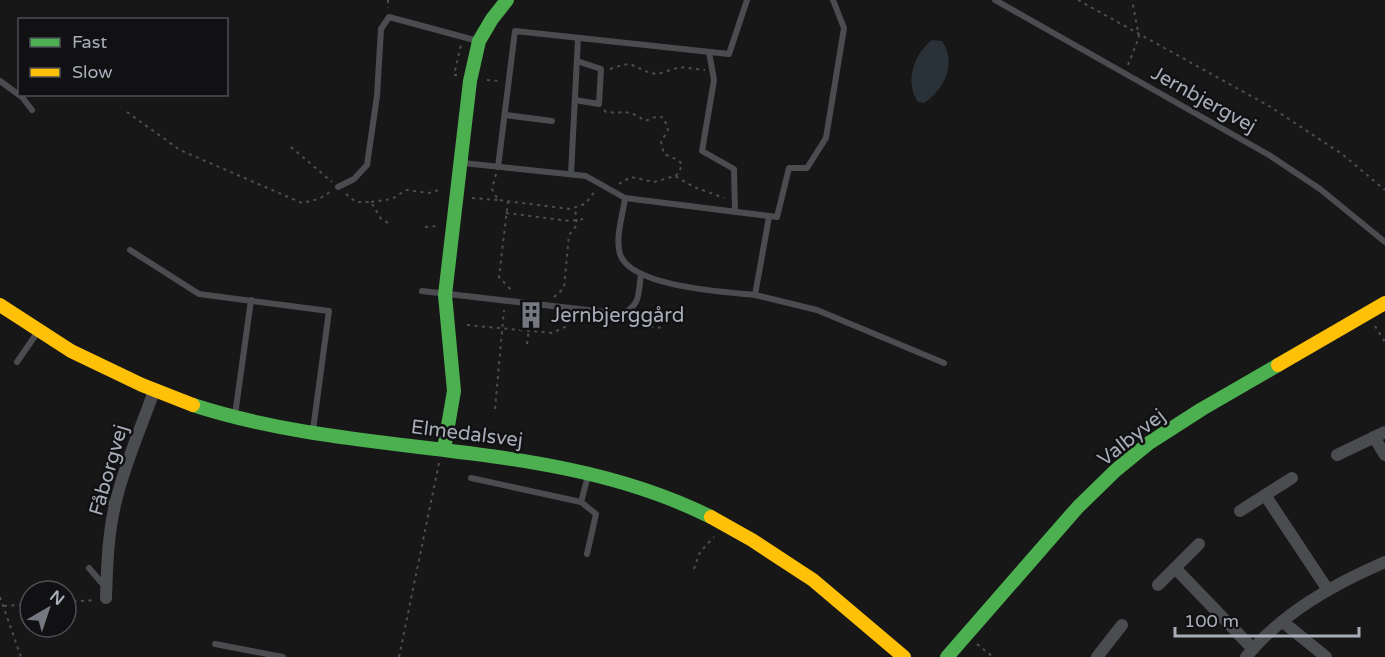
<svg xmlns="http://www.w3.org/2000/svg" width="1385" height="657" viewBox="0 0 1385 657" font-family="'Varela Round',sans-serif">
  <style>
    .water { fill: #2a3239 }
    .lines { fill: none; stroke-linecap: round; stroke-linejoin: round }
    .path { stroke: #4d4e52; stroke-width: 2; stroke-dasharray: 3 4.5; stroke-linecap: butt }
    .lane { stroke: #4b4c50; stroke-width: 6 }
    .street { stroke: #4b4c50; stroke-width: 12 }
    .fast { stroke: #4caf50; stroke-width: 14 }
    .slow { stroke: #ffc107; stroke-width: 14 }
    .labels { text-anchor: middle; stroke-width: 5; stroke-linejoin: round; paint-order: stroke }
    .street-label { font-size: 20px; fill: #a8adb8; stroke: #111113 }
    .poi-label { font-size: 20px; fill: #a8adb8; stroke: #111113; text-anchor: start }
  </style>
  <rect width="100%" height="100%" fill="#171717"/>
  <path class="water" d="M932,40L942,41C957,63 945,89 924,103L918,102C904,82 914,54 932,40Z"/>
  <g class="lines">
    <g class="path">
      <polyline points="388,0 388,8"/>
      <polyline points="1078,0 1269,106 1342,154 1385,190"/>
      <polyline points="1128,65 1139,37 1132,0"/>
      <polyline points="610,69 622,65 630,64 650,73 658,74 680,67 705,70"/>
      <polyline points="457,75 454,75 461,45"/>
      <polyline points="487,80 499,81"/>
      <path d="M604,110L606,112C625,114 627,108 645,121L658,116L664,118L668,130L661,142L664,154L678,160L682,164L679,173L675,176"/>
      <polyline points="127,112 180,150 302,203 319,199 330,192"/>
      <polyline points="291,147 332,182"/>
      <polyline points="496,174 492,189 498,200 570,209 585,204 595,191"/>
      <polyline points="619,184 631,177 654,182 675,176 694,187 724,198"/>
      <polyline points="346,194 356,202 371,202 381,219 390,224"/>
      <polyline points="472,198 498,200"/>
      <polyline points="508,201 499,277 513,292"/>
      <polyline points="371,202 392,199 406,190 429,193 442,189"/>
      <polyline points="506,213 570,221 583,219"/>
      <polyline points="425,227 437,226"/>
      <polyline points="554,297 564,288 569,235 577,225 575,208"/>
      <polyline points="635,317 636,325 663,328"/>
      <polyline points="467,325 552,333 567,326 571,318"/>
      <polyline points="1375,326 1385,342"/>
      <polyline points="527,344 529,328"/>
      <polyline points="495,409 504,310"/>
      <polyline points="694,569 700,552 714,537"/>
      <polyline points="0,597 21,657"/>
      <polyline points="66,602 94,600"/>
      <polyline points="4,606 30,604"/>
      <polyline points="977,644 993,657"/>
      <polyline points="399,657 439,463"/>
    </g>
    <g class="lane">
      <polyline points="995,0 1269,155 1320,189 1385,242"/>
      <polyline points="709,52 714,80 702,151 734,169 735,212"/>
      <polyline points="0,81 22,97 32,110"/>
      <polyline points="575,100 599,104 601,69 577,61"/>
      <polyline points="505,115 552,121"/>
      <polyline points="463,163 586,176 625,198 777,217 789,168 807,168 826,138 844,28 833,0"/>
      <polyline points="498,167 515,31 729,54 747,0"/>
      <polyline points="571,174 578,38"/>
      <polyline points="338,187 354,179 367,165 377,96 381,29 389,17 478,41"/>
      <path d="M625,198C623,215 615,237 620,254C630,287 726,292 755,295L769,217"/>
      <polyline points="130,250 199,294 329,311 313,430"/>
      <path d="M422,291L622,314C641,305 638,294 641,274"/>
      <polyline points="755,295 817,310 944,363"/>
      <polyline points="17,362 37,333"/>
      <polyline points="235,415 251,300"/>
      <polyline points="471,478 581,502 588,476"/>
      <polyline points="97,500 115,503"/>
      <polyline points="581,502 596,514 587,554"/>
      <polyline points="89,568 106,588"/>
      <polyline points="215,644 283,657"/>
    </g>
    <g class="street">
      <polyline points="1374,437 1385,455"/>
      <polyline points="1337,455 1385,432"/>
      <polyline points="1265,495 1328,590"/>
      <polyline points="1240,511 1292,478"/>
      <polyline points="1175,568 1253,649"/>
      <polyline points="1158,585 1199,544"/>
      <path d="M106,598C107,566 108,532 116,501C125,463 141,428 154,391"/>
      <polyline points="1283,622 1326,657"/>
      <polyline points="1097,657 1122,625"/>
      <path d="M1246,657C1282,613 1334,584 1385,562"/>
    </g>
    <g class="fast">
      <path d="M193,405C362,460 549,436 711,517"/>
      <polyline points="444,449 454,391 445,295 470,81 479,41 492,19 507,0"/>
      <polyline points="947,657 1078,507 1116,470 1149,443 1202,409 1278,365"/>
    </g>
    <g class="slow">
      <polyline points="0,305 71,351 142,385 193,405"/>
      <polyline points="1278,365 1385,303"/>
      <polyline points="711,517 752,540 813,580 904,657"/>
    </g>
  </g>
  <defs>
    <symbol id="building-bare" viewBox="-9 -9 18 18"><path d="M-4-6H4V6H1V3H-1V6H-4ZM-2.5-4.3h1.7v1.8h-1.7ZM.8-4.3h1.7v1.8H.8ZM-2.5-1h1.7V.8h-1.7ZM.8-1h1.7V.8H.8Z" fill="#757880" stroke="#111113" stroke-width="2.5" paint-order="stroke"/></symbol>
  </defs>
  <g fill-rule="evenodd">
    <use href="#building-bare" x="512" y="296" width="38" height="38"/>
  </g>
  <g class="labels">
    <g class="street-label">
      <text transform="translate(1204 99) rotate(29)" y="7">Jernbjergvej</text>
      <text transform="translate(467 433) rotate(7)" y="7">Elmedalsvej</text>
      <text transform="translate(1131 437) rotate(-38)" y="7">Valbyvej</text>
      <text transform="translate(108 470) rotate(-74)" y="7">Fåborgvej</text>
    </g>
    <g class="poi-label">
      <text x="551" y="322">Jernbjerggård</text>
    </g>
  </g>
  <rect x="18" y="18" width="210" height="78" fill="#111113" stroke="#4d4f55" stroke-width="1.5"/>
  <rect x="30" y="38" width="30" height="9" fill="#4caf50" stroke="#4d4f55" stroke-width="1.5"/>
  <text x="72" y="48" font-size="18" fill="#a8adb8">Fast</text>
  <rect x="30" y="68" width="30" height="9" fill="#ffc107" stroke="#4d4f55" stroke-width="1.5"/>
  <text x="72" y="78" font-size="18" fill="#a8adb8">Slow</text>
  <g transform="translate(48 609) rotate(39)"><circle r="28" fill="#111113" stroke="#4d4f55" stroke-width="1.5"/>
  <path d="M0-4.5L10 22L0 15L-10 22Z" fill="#757880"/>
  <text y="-9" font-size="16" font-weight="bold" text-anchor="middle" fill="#a8adb8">N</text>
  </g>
  <path d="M1175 627v9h184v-9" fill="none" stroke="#a8adb8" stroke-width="3"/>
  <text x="1184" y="627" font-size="18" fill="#a8adb8" stroke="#111113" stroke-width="4.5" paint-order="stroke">100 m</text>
</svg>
